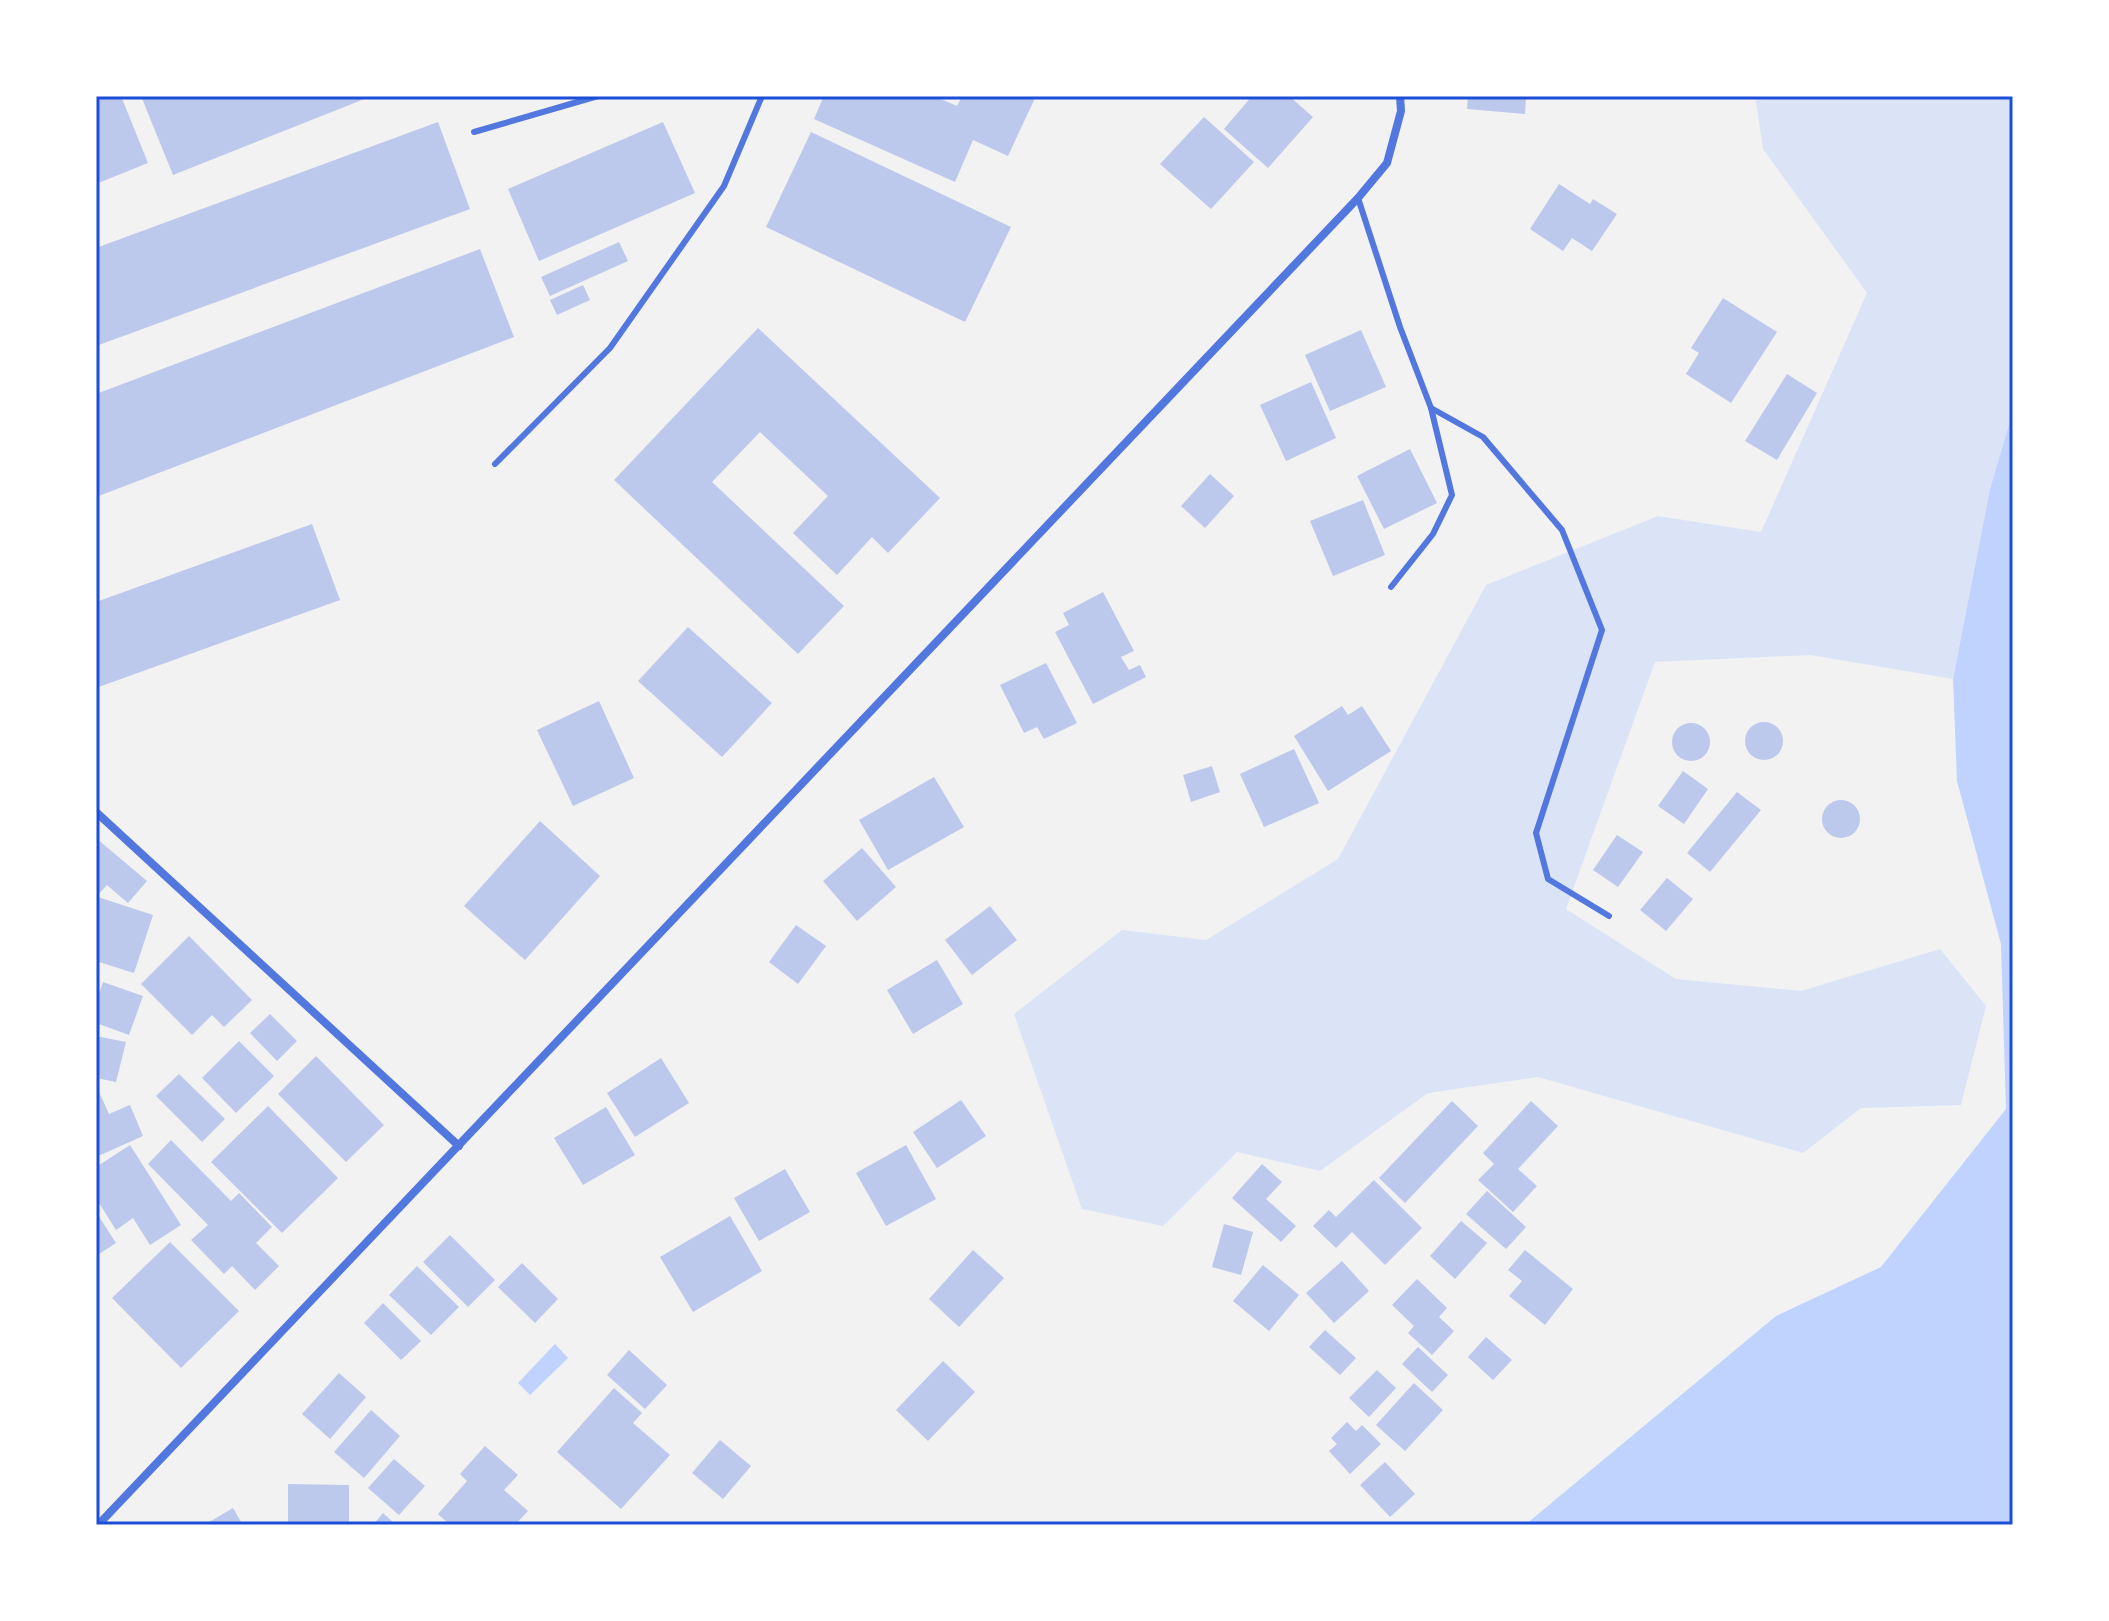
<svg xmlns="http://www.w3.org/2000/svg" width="2109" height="1621" viewBox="0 0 2109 1621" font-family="Signika,sans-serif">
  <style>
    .green { fill: #dbe4f7 }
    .water { fill: #bfd3fe }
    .building { fill: #bdc9ec }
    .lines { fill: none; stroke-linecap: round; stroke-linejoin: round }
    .service { stroke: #5277de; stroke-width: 6 }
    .minor { stroke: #5277de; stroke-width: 8 }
    .neatline { fill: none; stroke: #1d4ed8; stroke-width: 3 }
  </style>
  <rect width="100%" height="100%" fill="#f2f2f2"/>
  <polygon class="green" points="1755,96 2013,96 2013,411 1990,489 1953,679 1810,655 1655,662 1566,909 1676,979 1801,991 1940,949 1986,1006 1961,1105 1861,1108 1803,1153 1538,1077 1428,1093 1320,1171 1237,1152 1163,1226 1082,1209 1014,1014 1122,930 1206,940 1338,859 1486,585 1658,516 1761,532 1867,293 1763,149"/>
  <g class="water">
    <polygon points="2013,411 2013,1525 1525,1525 1776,1316 1881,1267 2006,1109 2001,944 1957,781 1953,679 1990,489"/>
    <polygon points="555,1344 568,1358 530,1395 518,1383"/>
  </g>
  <g class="building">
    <polygon points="96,96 121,96 148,163 96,184"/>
    <polygon points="141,96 372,96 173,175"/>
    <polygon points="824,96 934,96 957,106 962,96 1036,96 1008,156 973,140 955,182 814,119"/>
    <polygon points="1252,96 1289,96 1313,117 1268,168 1224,129"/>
    <polygon points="1468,96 1526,96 1525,114 1467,109"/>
    <polygon points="1204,117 1254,162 1211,209 1160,164"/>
    <polygon points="438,122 470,209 96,346 96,248"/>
    <polygon points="663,122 695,193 539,261 508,189"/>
    <polygon points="811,132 1011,227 965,322 766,227"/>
    <polygon points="1559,184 1590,204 1593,199 1617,214 1592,251 1572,238 1563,251 1530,229"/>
    <polygon points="619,242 628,261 550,296 541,277"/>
    <polygon points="480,249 514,337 96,497 96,394"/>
    <polygon points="583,285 590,300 557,315 550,300"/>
    <polygon points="1723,298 1777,332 1731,403 1686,374 1699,353 1691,348"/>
    <polygon points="758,328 940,498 888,553 872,537 837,575 793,533 828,496 760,432 712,482 844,606 798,654 614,480"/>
    <polygon points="1361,330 1386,387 1330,411 1305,355"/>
    <polygon points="1787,374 1817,393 1777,460 1745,441"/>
    <polygon points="1311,382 1336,438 1286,461 1260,405"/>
    <polygon points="1410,449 1437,503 1384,529 1357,476"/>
    <polygon points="1210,474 1234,496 1205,528 1181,506"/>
    <polygon points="1363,500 1385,555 1333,576 1310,521"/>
    <polygon points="312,524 340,600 96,688 96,602"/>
    <polygon points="1103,592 1134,651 1121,657 1129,670 1140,665 1146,677 1093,704 1055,632 1069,625 1063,613"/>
    <polygon points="688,627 772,703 722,757 638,681"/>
    <polygon points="1046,663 1077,723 1044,739 1037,727 1024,733 1000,685"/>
    <polygon points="599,701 634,778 573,806 537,730"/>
    <polygon points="1342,706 1348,715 1362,706 1391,751 1328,791 1294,736"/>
    <circle cx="1764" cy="741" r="19"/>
    <circle cx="1691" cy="742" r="19"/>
    <polygon points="1294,749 1319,803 1264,827 1240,774"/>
    <polygon points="1212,766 1220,792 1191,802 1183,775"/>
    <polygon points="1683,771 1708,789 1684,824 1658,806"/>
    <polygon points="934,777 964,827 888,870 859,820"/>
    <polygon points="1737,792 1761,810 1710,872 1687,853"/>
    <circle cx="1841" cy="819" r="19"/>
    <polygon points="540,821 600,876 525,960 464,906"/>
    <polygon points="1617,835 1643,852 1618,887 1593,870"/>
    <polygon points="96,838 147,881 128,903 107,885 96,897"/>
    <polygon points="862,848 896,887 857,921 823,881"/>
    <polygon points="1667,878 1693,899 1666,931 1640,910"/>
    <polygon points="98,897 153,915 134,973 96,961"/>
    <polygon points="990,906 1017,940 972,975 945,940"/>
    <polygon points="796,925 826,946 798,984 769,962"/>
    <polygon points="189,936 252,1000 224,1027 212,1015 192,1035 141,984"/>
    <polygon points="937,960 963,1004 913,1034 887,990"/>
    <polygon points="103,982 143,996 129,1035 96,1023 96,992 99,993"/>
    <polygon points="270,1014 297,1041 277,1061 250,1033"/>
    <polygon points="96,1036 126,1042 116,1082 96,1078"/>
    <polygon points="239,1041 274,1076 236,1113 202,1078"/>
    <polygon points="316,1056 384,1125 346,1162 278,1094"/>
    <polygon points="661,1058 689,1103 635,1137 607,1093"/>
    <polygon points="179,1074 225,1119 202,1142 156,1096"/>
    <polygon points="96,1085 109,1114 130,1105 143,1136 96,1157"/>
    <polygon points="961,1100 986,1136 937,1168 913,1132"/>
    <polygon points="1452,1101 1478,1126 1405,1203 1379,1178"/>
    <polygon points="1531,1101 1558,1126 1518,1169 1537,1186 1513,1212 1478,1180 1494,1164 1483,1153"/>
    <polygon points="268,1106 338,1178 282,1233 211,1162"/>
    <polygon points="606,1107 635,1155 583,1185 554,1138"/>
    <polygon points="171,1140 231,1201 239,1193 272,1227 256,1243 279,1266 255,1290 232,1266 224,1274 191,1240 208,1225 148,1164"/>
    <polygon points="130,1145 181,1225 150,1245 133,1218 116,1230 96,1198 96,1167"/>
    <polygon points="906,1145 936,1199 886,1226 856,1173"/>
    <polygon points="1262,1164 1282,1182 1266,1199 1296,1226 1281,1242 1232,1198"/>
    <polygon points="785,1169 810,1212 759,1241 734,1198"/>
    <polygon points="1374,1180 1422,1228 1385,1265 1352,1232 1336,1248 1313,1226 1329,1210 1336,1217"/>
    <polygon points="1487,1191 1526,1227 1506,1249 1466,1214"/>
    <polygon points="96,1212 116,1243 96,1256"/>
    <polygon points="730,1216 762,1271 693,1312 660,1257"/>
    <polygon points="1461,1221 1487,1243 1455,1279 1430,1256"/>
    <polygon points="1224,1224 1253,1232 1241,1275 1212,1267"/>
    <polygon points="450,1235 495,1280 468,1307 423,1262"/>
    <polygon points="170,1242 239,1311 181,1368 112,1298"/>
    <polygon points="973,1250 1004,1278 959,1327 929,1299"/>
    <polygon points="1525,1250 1573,1289 1545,1325 1509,1296 1522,1281 1508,1270"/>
    <polygon points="1342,1261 1369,1291 1334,1323 1306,1293"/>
    <polygon points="522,1263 558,1299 535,1323 498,1287"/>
    <polygon points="1263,1265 1299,1295 1269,1331 1233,1301"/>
    <polygon points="417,1266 459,1307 431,1335 389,1295"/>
    <polygon points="1417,1279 1447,1308 1439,1317 1454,1331 1432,1355 1408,1333 1414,1326 1392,1305"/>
    <polygon points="383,1303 421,1341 401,1360 364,1323"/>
    <polygon points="1325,1330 1356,1358 1340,1375 1309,1347"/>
    <polygon points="1486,1337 1512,1360 1493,1380 1468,1357"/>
    <polygon points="1418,1347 1448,1375 1432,1392 1402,1364"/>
    <polygon points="629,1350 667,1385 645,1409 607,1375"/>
    <polygon points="943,1361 975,1392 928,1441 896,1410"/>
    <polygon points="1377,1370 1396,1388 1369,1417 1349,1398"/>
    <polygon points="339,1373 366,1397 330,1439 302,1414"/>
    <polygon points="1414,1383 1443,1410 1405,1451 1376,1425"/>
    <polygon points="614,1388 642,1413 633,1423 670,1455 621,1509 557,1452"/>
    <polygon points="371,1410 400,1436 364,1478 334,1452"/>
    <polygon points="1347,1422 1356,1431 1362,1425 1381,1444 1350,1474 1329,1451 1337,1444 1331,1438"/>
    <polygon points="720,1440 751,1466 723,1499 692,1473"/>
    <polygon points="485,1446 518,1475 504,1490 528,1511 515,1525 450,1525 438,1514 467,1481 460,1474"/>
    <polygon points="394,1459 425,1486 399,1515 368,1488"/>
    <polygon points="1385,1462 1415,1494 1390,1517 1360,1485"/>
    <polygon points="288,1484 349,1485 349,1525 288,1525"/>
    <polygon points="233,1508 243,1525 204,1525"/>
    <polygon points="383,1513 396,1525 373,1525"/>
  </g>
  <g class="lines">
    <g class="service">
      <polyline points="474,132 598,96"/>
      <polyline points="1358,198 1400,327 1431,408 1452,495 1433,534 1391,587"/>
      <polyline points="1431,408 1483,437 1562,530 1602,630 1536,833 1548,879 1609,916"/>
      <polyline points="495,464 610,348 724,186 762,96"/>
    </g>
    <g class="minor">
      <polyline points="96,812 459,1146"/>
      <polyline points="98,1525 1358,198 1387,163 1401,111 1400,96"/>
    </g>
  </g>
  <rect width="2109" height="1621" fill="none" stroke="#ffffff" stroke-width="196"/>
  <rect x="98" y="98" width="1913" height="1425" class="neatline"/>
</svg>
